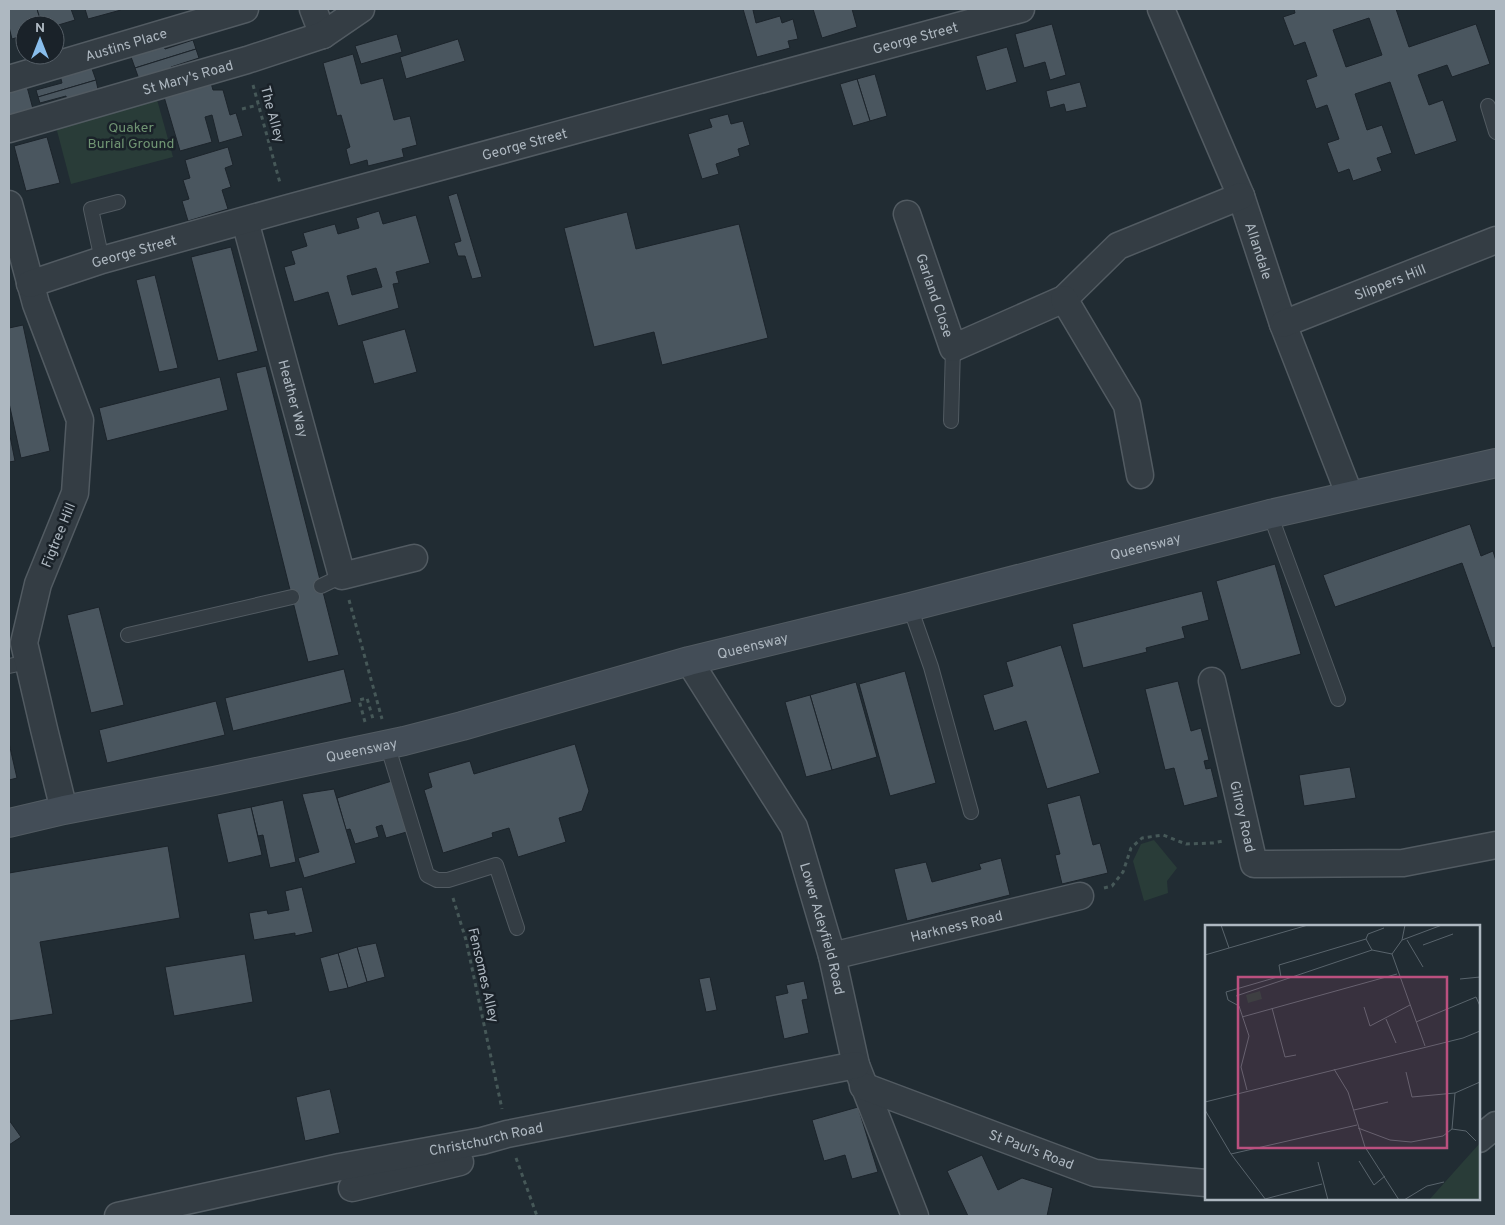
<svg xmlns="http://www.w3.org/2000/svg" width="1505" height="1225" viewBox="0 0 1505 1225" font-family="Overpass,sans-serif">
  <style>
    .green { fill: #293c38 }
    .building { fill: #4a565f; stroke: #1c242b; fill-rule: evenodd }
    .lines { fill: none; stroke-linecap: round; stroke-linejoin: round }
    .lane-casing { stroke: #525b62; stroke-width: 16 }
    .street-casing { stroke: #525b62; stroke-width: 29 }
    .secondary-casing { stroke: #525b62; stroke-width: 30 }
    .path { stroke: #465858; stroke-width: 3; stroke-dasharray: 4 4; stroke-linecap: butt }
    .lane { stroke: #343d44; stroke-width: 14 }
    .street { stroke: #343d44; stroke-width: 26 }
    .secondary { stroke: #434d57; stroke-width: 28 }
    .labels { text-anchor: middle; stroke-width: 5; stroke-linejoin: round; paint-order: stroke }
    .street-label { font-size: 14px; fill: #aeb8c1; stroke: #1a2229 }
    .park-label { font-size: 14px; fill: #709573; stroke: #1a2229 }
    .inset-road { fill: none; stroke: #59646c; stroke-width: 1 }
    .view { fill: #bb507f; fill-opacity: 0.15; stroke: #bb507f; stroke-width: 2.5 }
    .inset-edge { fill: none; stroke: #aeb8c1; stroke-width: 2.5 }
  </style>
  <rect width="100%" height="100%" fill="#212c33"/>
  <g class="green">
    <polygon points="156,96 173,157 71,184 55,123"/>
    <polygon points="1154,840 1177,868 1167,881 1168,893 1144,901 1133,861 1141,844"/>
  </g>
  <g class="building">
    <polygon points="9,9 37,9 42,25 25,25 25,35 12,39 9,27"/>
    <polygon points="37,9 71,9 75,20 55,26 55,25 42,25"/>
    <polygon points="85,9 120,9 121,10 88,19"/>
    <polygon points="743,9 758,9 753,10 756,23 780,16 782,23 793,19 798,39 788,41 790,48 757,57"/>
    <polygon points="813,9 852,9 857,27 822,38"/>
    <path d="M1294,9H1398H1396L1409,47L1476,24L1490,64L1452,77L1447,65L1418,75L1429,105L1443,100L1457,141L1415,155L1390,82L1355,94L1367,130L1382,125L1392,153L1377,158L1382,171L1353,181L1349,169L1338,173L1327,143L1339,139L1327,105L1316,109L1306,80L1317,76L1305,42L1294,46L1283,17L1295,13ZM1369,18L1382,55L1346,67L1333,30Z"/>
    <polygon points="1052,24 1066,75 1050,80 1045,62 1024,68 1015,34"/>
    <polygon points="397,34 402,52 361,64 355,46"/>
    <polygon points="458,39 465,61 406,79 400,57"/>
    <polygon points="193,40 196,49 135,68 130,54 163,44 165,49"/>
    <polygon points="1007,47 1017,82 986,91 976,56"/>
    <polygon points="196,49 199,58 171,67 172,72 140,82 135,68"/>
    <polygon points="353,54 361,84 383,78 394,120 410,116 417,145 402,149 404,157 368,166 367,160 350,165 346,149 350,147 341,115 337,116 323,63"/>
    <polygon points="91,66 96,80 38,97 36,90 62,83 60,75"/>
    <polygon points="875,74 887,116 870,121 857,79"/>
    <polygon points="209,76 213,90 223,90 230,115 236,113 243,136 219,143 212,115 205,117 212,142 180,151 162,90"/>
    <polygon points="857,79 870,121 853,126 840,84"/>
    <polygon points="96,80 99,94 67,104 66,96 40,103 38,97"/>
    <polygon points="1080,82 1087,107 1066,112 1064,104 1050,108 1046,91"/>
    <polygon points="26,83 33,109 9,116 9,88"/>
    <polygon points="728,114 731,124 743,121 750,145 738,149 740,156 716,164 719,174 702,179 688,134 712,127 709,119"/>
    <polygon points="47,137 60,183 26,191 14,146"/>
    <polygon points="228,147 233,165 225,168 231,187 222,190 228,209 188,221 182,201 189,199 183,180 190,178 185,160"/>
    <polygon points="457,193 482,277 472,279 465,256 458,256 454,243 461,241 448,196"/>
    <path d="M379,211L383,224L416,215L430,263L396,272L399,283L393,284L399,308L338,326L328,292L294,302L284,267L295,264L291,251L307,246L303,233L335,224L338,234L359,228L356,218ZM376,268L382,287L352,295L347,276Z"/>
    <polygon points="627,212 636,249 739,224 768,338 662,365 654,332 594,347 564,228"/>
    <polygon points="231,247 258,351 218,361 191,257"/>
    <polygon points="155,275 178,368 159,372 136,280"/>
    <polygon points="23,325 50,451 21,458 9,403 9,328"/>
    <polygon points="405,329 417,372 374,384 362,341"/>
    <polygon points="266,366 339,655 308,662 236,373"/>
    <polygon points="220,377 228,410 107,441 99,408"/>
    <polygon points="9,431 15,461 9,462"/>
    <polygon points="1470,524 1481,556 1493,551 1496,561 1496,647 1492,648 1462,563 1335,607 1323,575"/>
    <polygon points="1275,564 1301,654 1241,670 1216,581"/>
    <polygon points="1202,591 1209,620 1182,627 1185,638 1146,648 1147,652 1083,668 1072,624"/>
    <polygon points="99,607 124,705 91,713 67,615"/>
    <polygon points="1061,645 1100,773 1047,789 1026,721 994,731 983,695 1013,686 1006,662"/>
    <polygon points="344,669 352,702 233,731 225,698"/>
    <polygon points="905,671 936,783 890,796 859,684"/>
    <polygon points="1178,681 1191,731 1201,728 1209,760 1204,761 1206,769 1211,768 1218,797 1184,806 1174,768 1165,770 1145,689"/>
    <polygon points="856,682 877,757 832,770 810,695"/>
    <polygon points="810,695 832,770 806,777 785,702"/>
    <polygon points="216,701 225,735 107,763 99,730"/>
    <polygon points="9,743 17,778 9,780"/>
    <polygon points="575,744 589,791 582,811 559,818 566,842 518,857 509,828 492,833 493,837 443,853 424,790 432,787 428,773 470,761 474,774"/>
    <polygon points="1350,767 1356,798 1304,806 1299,775"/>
    <polygon points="395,780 410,831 386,838 382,825 376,827 379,837 355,844 350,829 346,830 337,798"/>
    <polygon points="334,789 356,863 304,878 298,858 319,852 302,794"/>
    <polygon points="1080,795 1093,845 1100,843 1108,873 1062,884 1055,855 1060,854 1047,804"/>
    <polygon points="283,800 296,862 270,868 263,835 258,836 251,807"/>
    <polygon points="251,807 262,855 228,863 217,814"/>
    <polygon points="168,846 180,918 40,942 53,1014 9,1021 9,873"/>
    <polygon points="1001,858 1010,895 907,921 894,869 926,862 932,882 981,869 979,864"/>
    <polygon points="302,887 313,932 295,936 295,933 254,940 249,913 267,910 268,914 289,910 285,891"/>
    <polygon points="376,943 385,977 367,982 357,947"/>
    <polygon points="357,947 367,982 348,988 338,953"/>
    <polygon points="338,953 348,988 329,992 320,958"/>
    <polygon points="245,954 253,1002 174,1016 165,967"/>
    <polygon points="710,977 717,1010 706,1012 699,979"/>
    <polygon points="804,981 808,999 802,1000 809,1033 784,1039 775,996 788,993 786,985"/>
    <polygon points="330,1089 340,1133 305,1141 296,1097"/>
    <polygon points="858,1107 878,1172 852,1179 845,1155 824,1161 812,1120"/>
    <polygon points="9,1120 21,1137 9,1145"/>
    <polygon points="982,1155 998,1190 1022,1178 1053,1188 1047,1216 968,1216 947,1171"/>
  </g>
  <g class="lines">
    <defs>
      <g id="lane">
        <polyline points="1488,106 1496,132"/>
        <polyline points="102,260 91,209 118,202"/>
        <polyline points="951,421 953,348"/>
        <polyline points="1270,514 1338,699"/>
        <polyline points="321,586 342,576"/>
        <polyline points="910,607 931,667 971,812"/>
        <polyline points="128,635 292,597"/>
        <polyline points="9,666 28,662"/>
        <polyline points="387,744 427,875 437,880 448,880 496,865 517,928"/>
      </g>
      <g id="street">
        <polyline points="313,9 323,35"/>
        <path id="s1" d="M1161,9L1241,196L1283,324L1350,496"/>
        <path id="s2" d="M9,79L245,9"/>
        <path id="s3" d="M9,129L247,60L323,35L361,9"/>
        <polyline points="9,204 36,304 80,420 75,493 38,584 24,643 44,729 64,810"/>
        <path id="s4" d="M907,214L953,348L1064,299L1118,246L1241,196"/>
        <path id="s5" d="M245,221L342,576L414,558"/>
        <path id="s6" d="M30,284L102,260L285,209L1021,9"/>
        <polyline points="1064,299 1127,405 1140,475"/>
        <path id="s7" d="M1283,324L1496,240"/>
        <path id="s8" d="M689,661L794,827L832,956L856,1065L915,1216"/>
        <path id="s9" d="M1212,681L1254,864L1403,863L1496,845"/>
        <path id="s10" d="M832,956L1080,896"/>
        <path id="s11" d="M863,1086L1095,1173L1206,1183"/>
        <polyline points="1479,1139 1496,1125"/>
        <polyline points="352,1188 460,1162"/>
        <path id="s12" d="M118,1216L340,1167L482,1141L507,1134L856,1065"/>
      </g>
      <g id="secondary">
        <path id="s13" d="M9,823L64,810L214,781L404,741L462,726L689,661L910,607L1270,514L1496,463"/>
      </g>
    </defs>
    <use href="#lane" class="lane-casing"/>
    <use href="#street" class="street-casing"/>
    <use href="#secondary" class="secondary-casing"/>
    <g class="path">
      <polyline points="253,85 280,183"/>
      <polyline points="242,109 258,105"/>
      <polyline points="349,600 382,719"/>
      <polyline points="365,722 359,700 367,698 373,719"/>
      <polyline points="1104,888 1112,886 1123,872 1131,848 1142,838 1163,835 1186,844 1213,843 1223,841"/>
      <polyline points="453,898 466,940 502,1109"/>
      <polyline points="516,1158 537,1216"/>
    </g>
    <use href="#lane" class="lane"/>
    <use href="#street" class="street"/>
    <use href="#secondary" class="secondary"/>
  </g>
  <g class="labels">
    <g class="street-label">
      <text dy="5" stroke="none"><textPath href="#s6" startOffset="919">George Street</textPath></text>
      <text dy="5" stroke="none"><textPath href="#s2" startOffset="122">Austins Place</textPath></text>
      <text dy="5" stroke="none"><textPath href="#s3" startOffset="186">St Mary's Road</textPath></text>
      <text transform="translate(273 114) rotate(75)" y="5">The Alley</text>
      <text dy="5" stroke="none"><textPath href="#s6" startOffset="514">George Street</textPath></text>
      <text dy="5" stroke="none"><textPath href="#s1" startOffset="261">Allandale</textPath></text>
      <text dy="5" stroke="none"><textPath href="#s6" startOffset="109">George Street</textPath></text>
      <text dy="5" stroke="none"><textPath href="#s7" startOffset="115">Slippers Hill</textPath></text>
      <text dy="5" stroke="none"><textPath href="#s4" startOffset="86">Garland Close</textPath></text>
      <text dy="5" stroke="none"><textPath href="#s5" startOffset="184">Heather Way</textPath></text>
      <text transform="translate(58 535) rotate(-68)" y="5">Figtree Hill</text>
      <text dy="5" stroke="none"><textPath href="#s13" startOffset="1170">Queensway</textPath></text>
      <text dy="5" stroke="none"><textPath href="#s13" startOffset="765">Queensway</textPath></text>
      <text dy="5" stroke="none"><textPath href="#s13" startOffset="360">Queensway</textPath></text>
      <text dy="5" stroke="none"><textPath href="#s9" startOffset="139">Gilroy Road</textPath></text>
      <text dy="5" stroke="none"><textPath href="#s10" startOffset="128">Harkness Road</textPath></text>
      <text dy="5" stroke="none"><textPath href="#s8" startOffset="302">Lower Adeyfield Road</textPath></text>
      <text transform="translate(484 975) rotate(77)" y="5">Fensomes Alley</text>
      <text dy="5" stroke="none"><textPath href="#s12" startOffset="376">Christchurch Road</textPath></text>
      <text dy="5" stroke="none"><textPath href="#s11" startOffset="180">St Paul's Road</textPath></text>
    </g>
    <g class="park-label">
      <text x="131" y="132">Quaker<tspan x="131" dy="16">Burial Ground</tspan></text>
    </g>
  </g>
  <g transform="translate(1205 925)">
    <rect width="275" height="275" fill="#212c33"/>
    <path d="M55,66L57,74L43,78L41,70ZM275,218V275H224L257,238Z" fill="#293c38"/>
    <path class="inset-road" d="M16,0L24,23M200,0L197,15L187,29L220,121M161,14L163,9L179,3M197,15L237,0M202,15L218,42M218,20L248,9M167,25L187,29M0,30L103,0M76,52L74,40L161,14L167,25M255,54L275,52M31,71L167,25M159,82L165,101L205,80M67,83L80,132L91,130M37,92L192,49M181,94L191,118M211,97L271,72L275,81M0,114V131M129,144L143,167L160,222L194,275M201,147L207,172L250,168M42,165L36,142L44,111L34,81L23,75L21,67L76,51M0,177L258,113L275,106M0,185L26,229L61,275M149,185L183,177M153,203L185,215L206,217L238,211L247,204L250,168L275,157M247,204L261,206L271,216M26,229L152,200M154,236L169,260L180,251M113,237L123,275M60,274L117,259M199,275L222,261L239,257"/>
    <path class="view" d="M33,52H242V223H33Z"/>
    <rect width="275" height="275" class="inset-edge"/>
  </g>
  <rect width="1505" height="1225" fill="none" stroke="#aeb8c1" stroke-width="20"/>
  <g transform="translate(40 40)"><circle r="24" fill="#1a2229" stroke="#555e66"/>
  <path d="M0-4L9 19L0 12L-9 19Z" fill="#89beec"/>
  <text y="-8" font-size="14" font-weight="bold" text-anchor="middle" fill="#aeb8c1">N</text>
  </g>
</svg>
